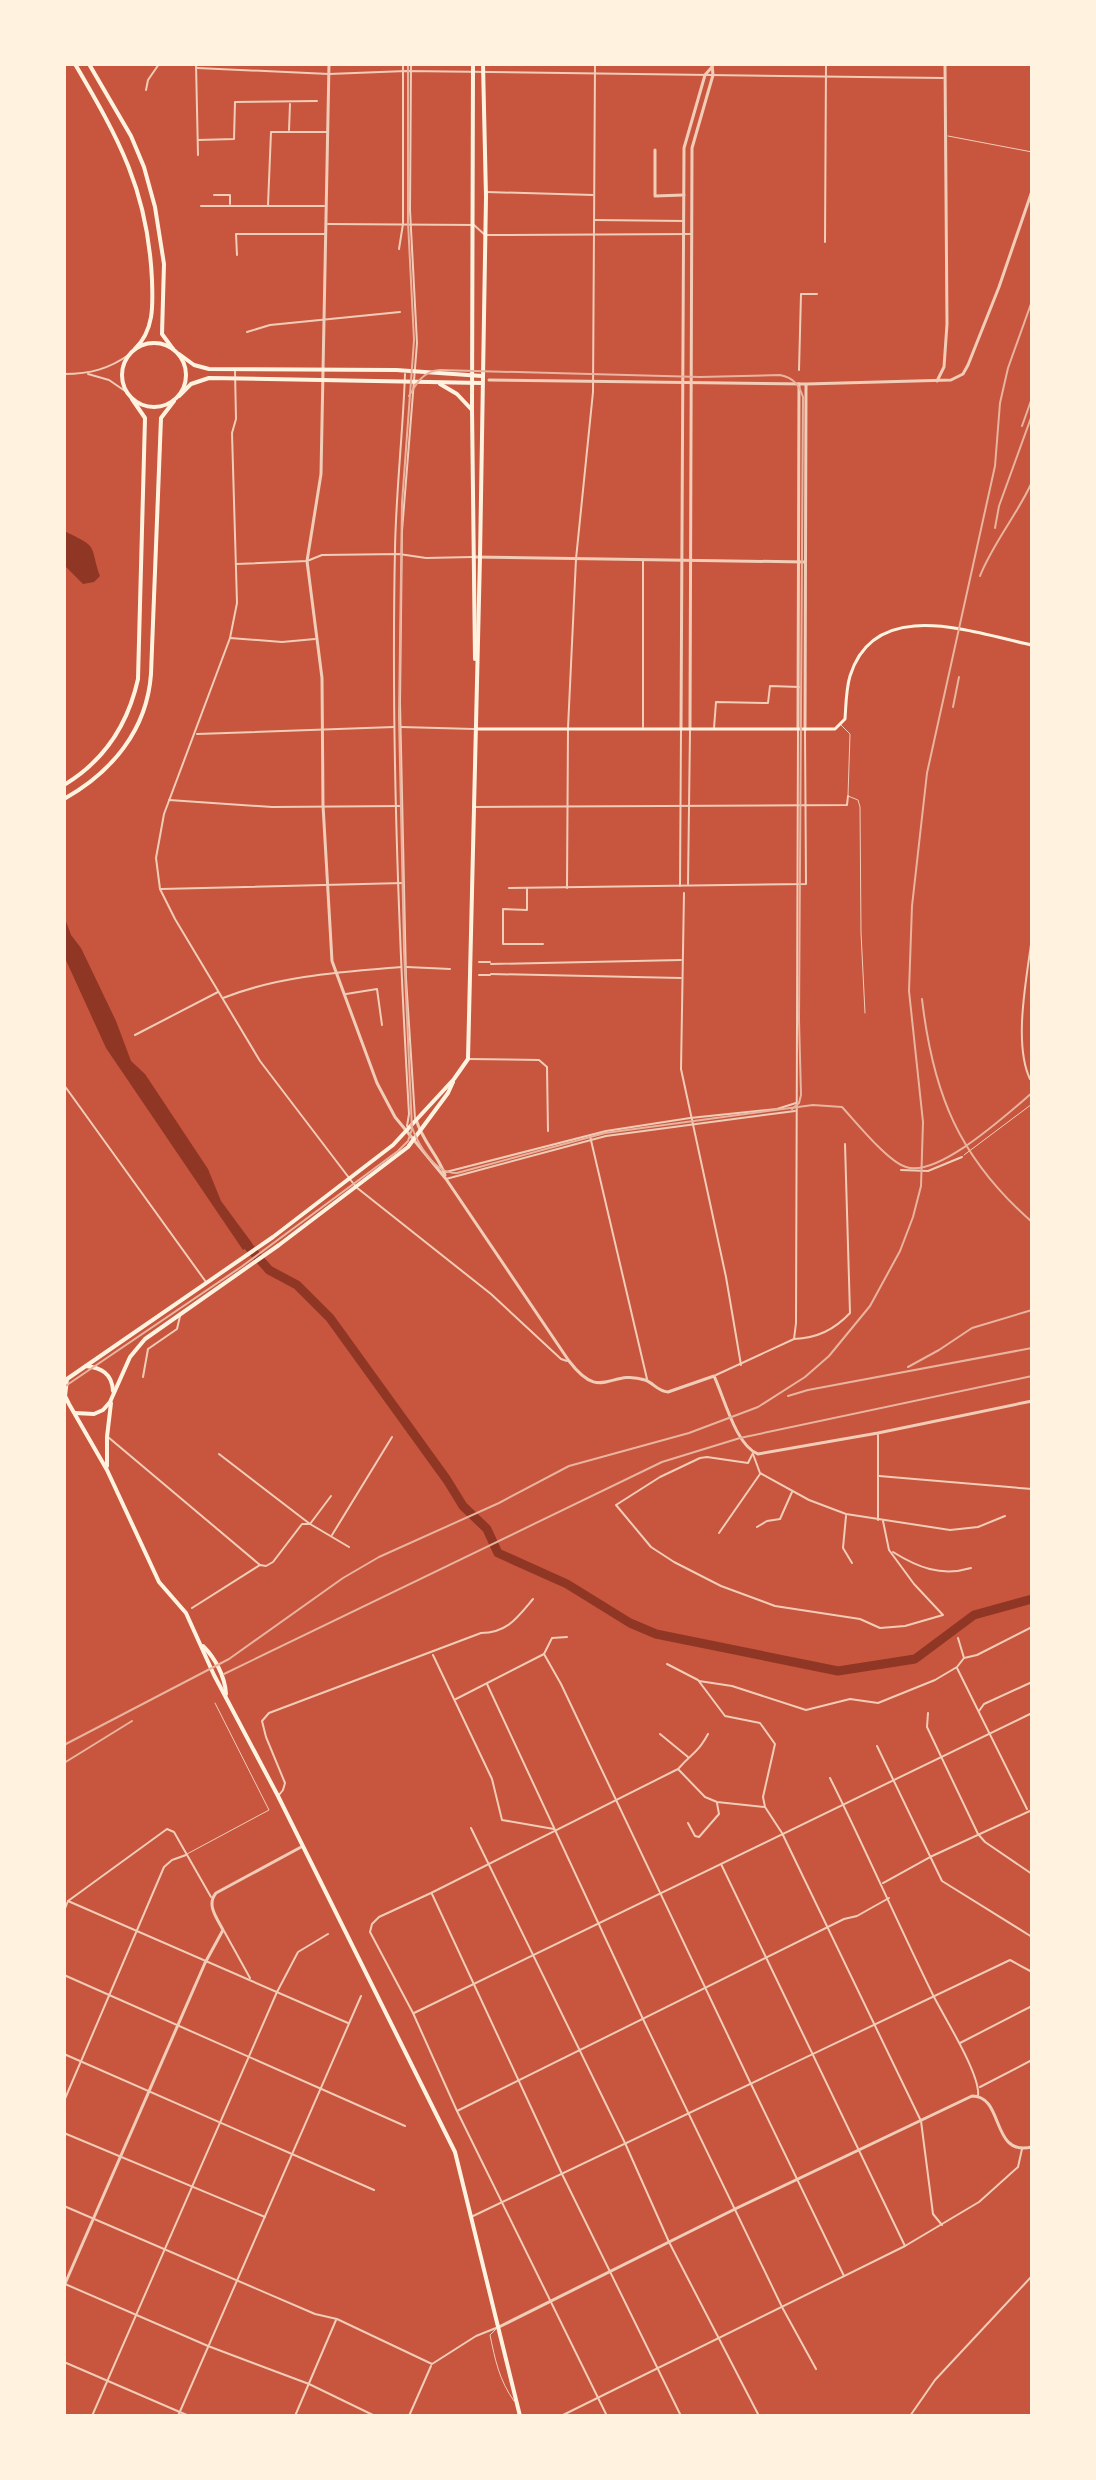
<svg xmlns="http://www.w3.org/2000/svg" width="1096" height="2480" viewBox="0 0 1096 2480" font-family="'Nunito Sans',sans-serif">
  <style>
    .water { fill: #8f3625 }
    .lines { fill: none; stroke-linecap: round; stroke-linejoin: round }
    .river { stroke: #8f3625; stroke-width: 9 }
    .service { stroke: #f1ccb7; stroke-width: 1 }
    .pedestrian { stroke: #f1ccb7; stroke-width: 2 }
    .minor { stroke: #f1ccb7; stroke-width: 2 }
    .tertiary { stroke: #f1ccb7; stroke-width: 3 }
    .secondary { stroke: #fff3e0; stroke-width: 3 }
    .primary { stroke: #fff3e0; stroke-width: 4 }
    .tram { stroke: #e9b49f; stroke-width: 2 }
    .rail { stroke: #e9b49f; stroke-width: 2 }
  </style>
  <rect width="100%" height="100%" fill="#c8553d"/>
  <g class="water">
    <path d="M64,531C100,548 89,544 100,576L94,582L83,584L64,565Z"/>
    <polygon points="64,916 71,935 81,948 116,1021 131,1061 145,1074 208,1169 221,1201 252,1243 243,1250 106,1048 64,956"/>
  </g>
  <g class="lines">
    <polyline class="river" points="242,1239 269,1270 297,1285 330,1318 447,1480 463,1506 487,1529 498,1553 567,1584 630,1623 656,1634 838,1671 915,1659 974,1615 1032,1599"/>
    <g class="service">
      <polyline points="948,136 1032,152"/>
      <polyline points="841,725 850,734 848,796 858,800 860,807 861,933 865,1013"/>
      <polyline points="964,1155 1032,1104"/>
      <polyline points="187,1854 269,1810 215,1703"/>
      <path d="M496,2329L490,2335C495,2359 499,2380 514,2401"/>
    </g>
    <g class="pedestrian">
      <polyline points="799,370 801,294 817,294"/>
      <polyline points="479,962 490,962"/>
      <polyline points="491,964 681,960"/>
      <polyline points="407,967 450,969"/>
      <polyline points="491,974 681,978"/>
      <polyline points="479,975 490,975"/>
      <polyline points="901,1170 928,1171 962,1157"/>
    </g>
    <g class="minor">
      <polyline points="196,64 198,155"/>
      <polyline points="411,64 410,210 417,343 402,531 400,703 406,978 415,1118"/>
      <polyline points="827,65 944,65"/>
      <polyline points="197,68 329,74 406,71 943,78"/>
      <polyline points="146,90 148,80 159,64"/>
      <polyline points="289,130 290,104"/>
      <polyline points="198,140 234,139 235,102 317,101"/>
      <polyline points="487,192 593,195"/>
      <polyline points="214,195 230,195 230,204"/>
      <polyline points="268,205 271,132 327,132"/>
      <polyline points="201,206 324,206"/>
      <polyline points="595,220 684,221"/>
      <polyline points="328,224 474,225 485,235 692,234"/>
      <polyline points="825,242 826,64"/>
      <polyline points="399,249 403,224 403,64"/>
      <polyline points="237,255 236,234 325,234"/>
      <polyline points="247,332 270,325 400,312"/>
      <polyline points="235,371 236,419 232,433 237,603 230,638 164,814 156,858 160,889 175,919 260,1061 356,1187 491,1294 561,1359 567,1361"/>
      <path d="M64,374C90,374 109,369 130,354"/>
      <polyline points="88,374 109,380 128,393"/>
      <path d="M405,374C403,432 396,491 395,549C391,737 398,926 409,1114L407,1126"/>
      <polyline points="236,564 307,561 322,555 399,554 426,558 472,557"/>
      <polyline points="230,638 282,642 315,639"/>
      <polyline points="401,727 474,729"/>
      <polyline points="643,727 643,561"/>
      <polyline points="714,728 716,702 768,703 770,686 799,687"/>
      <polyline points="197,734 394,727"/>
      <polyline points="169,800 272,807 402,806"/>
      <polyline points="474,807 847,805 848,796"/>
      <polyline points="688,884 690,731"/>
      <polyline points="680,886 681,729"/>
      <polyline points="509,888 806,884 805,730"/>
      <polyline points="567,888 568,728 576,559 593,392 595,64"/>
      <polyline points="161,889 403,883"/>
      <polyline points="527,889 527,910 503,909 503,944 543,944"/>
      <polyline points="684,893 681,1069 726,1277 741,1365"/>
      <polyline points="346,994 377,989 382,1025"/>
      <path d="M223,998C278,976 342,972 401,967"/>
      <polyline points="135,1035 218,992"/>
      <polyline points="469,1059 539,1060 547,1067 548,1131"/>
      <path d="M1030,1079C1013,1043 1027,977 1032,937"/>
      <polyline points="64,1085 206,1282"/>
      <polyline points="590,1136 647,1379"/>
      <polyline points="446,1172 606,1131 690,1118 777,1109 796,1103"/>
      <polyline points="446,1179 606,1136 795,1111"/>
      <polyline points="794,1339 796,1323 798,730"/>
      <path d="M716,1375L794,1339C817,1338 834,1330 850,1313L845,1144"/>
      <polyline points="143,1377 148,1349 177,1329 180,1316"/>
      <polyline points="108,1437 260,1565"/>
      <polyline points="753,1453 748,1463 707,1457 700,1458 660,1477 616,1505 651,1547 674,1562 721,1586 775,1606 860,1619 880,1628 905,1626 943,1615 914,1584 889,1550 883,1521"/>
      <polyline points="219,1454 310,1524 349,1547"/>
      <polyline points="753,1454 760,1473 809,1500 846,1514 950,1530 978,1527 1005,1516"/>
      <polyline points="879,1476 1032,1489"/>
      <polyline points="846,1516 843,1548 852,1563"/>
      <polyline points="878,1520 878,1435"/>
      <polyline points="757,1527 767,1521 780,1519 792,1492"/>
      <polyline points="719,1533 760,1474"/>
      <polyline points="332,1535 392,1437"/>
      <path d="M893,1552C917,1567 941,1577 971,1568"/>
      <polyline points="192,1608 260,1565 266,1566 273,1562 302,1524 310,1524 331,1496"/>
      <polyline points="958,1638 964,1658"/>
      <polyline points="544,1654 561,1684 750,2082 844,2276"/>
      <polyline points="433,1655 492,1779 502,1820 554,1829"/>
      <polyline points="667,1664 698,1680 725,1716 760,1723 775,1744 763,1797 765,1807 782,1833 921,2121 933,2214 942,2225"/>
      <polyline points="957,1668 1027,1809"/>
      <polyline points="699,1681 732,1686 806,1710 850,1699 878,1703 935,1680 957,1667 964,1658 977,1655 1032,1627"/>
      <polyline points="487,1684 643,2019 782,2307 816,2369"/>
      <polyline points="456,1699 544,1654 552,1638 567,1637"/>
      <polyline points="979,1711 984,1704 1032,1682"/>
      <polyline points="928,1713 927,1727 978,1834 985,1842 1032,1874"/>
      <polyline points="660,1734 688,1757"/>
      <polyline points="877,1746 942,1881 1032,1937"/>
      <path d="M679,1768C693,1752 697,1754 708,1734"/>
      <path d="M830,1778C866,1850 898,1924 933,1995C944,2017 981,2075 978,2096"/>
      <path d="M279,1795L283,1790L285,1783L266,1737L262,1721L269,1713L481,1633C507,1633 517,1618 533,1599"/>
      <polyline points="688,1823 695,1836 699,1837 719,1814 717,1803"/>
      <polyline points="471,1828 625,2143 669,2242 759,2416"/>
      <polyline points="721,1864 905,2246"/>
      <polyline points="883,1883 930,1857 1032,1810"/>
      <polyline points="432,1894 562,2174 681,2416"/>
      <polyline points="68,1901 348,2023"/>
      <polyline points="64,1911 68,1901 167,1829 174,1832 211,1897"/>
      <polyline points="224,1931 250,1978"/>
      <polyline points="64,1975 405,2126"/>
      <polyline points="414,2013 1032,1713"/>
      <polyline points="960,2043 1032,2006"/>
      <polyline points="64,2054 374,2190"/>
      <polyline points="980,2087 1032,2060"/>
      <polyline points="64,2101 164,1867 172,1860 186,1855"/>
      <polyline points="457,2111 844,1919 857,1916 889,1898"/>
      <polyline points="64,2133 265,2217"/>
      <polyline points="64,2206 315,2314 337,2319 432,2364 476,2336 496,2328"/>
      <polyline points="471,2217 1010,1960 1032,1972"/>
      <polyline points="65,2284 208,2346 309,2384 375,2416"/>
      <polyline points="64,2362 189,2416"/>
      <polyline points="92,2416 277,1992 298,1952 328,1934"/>
      <polyline points="178,2416 361,1996"/>
      <polyline points="295,2416 336,2320"/>
      <polyline points="409,2416 431,2366"/>
      <polyline points="561,2416 905,2246 979,2202 1018,2167 1022,2149"/>
      <polyline points="607,2416 457,2111 413,2013 370,1932 372,1924 379,1917 431,1893 678,1769 705,1797 717,1802 765,1807"/>
      <polyline points="910,2416 935,2380 1032,2276"/>
    </g>
    <g class="tertiary">
      <path d="M329,64L321,474L307,561L322,678L323,805L332,961L377,1083L395,1117L446,1179L569,1361C602,1404 609,1368 645,1380C654,1383 657,1391 668,1392L714,1376C724,1397 736,1446 758,1454L878,1433L1032,1401"/>
      <polyline points="655,150 655,196 684,195"/>
      <polyline points="489,380 806,384 951,380 963,374 968,365 999,287 1032,191"/>
      <polyline points="937,381 944,367 947,324 945,64"/>
      <polyline points="474,557 804,562"/>
      <polyline points="681,728 684,148 705,75 712,67"/>
      <polyline points="690,728 692,148 713,75 712,64"/>
      <polyline points="798,728 799,384"/>
      <polyline points="805,730 806,385"/>
      <path d="M416,1119C422,1141 438,1155 445,1175"/>
      <path d="M64,2286L205,1963L223,1930C217,1918 206,1905 216,1893L303,1846"/>
      <path d="M499,2327L735,2209L972,2096C1005,2096 990,2157 1032,2147"/>
    </g>
    <path class="secondary" d="M476,729H835L845,719C846,705 846,689 850,676C875,595 974,633 1032,645"/>
    <g class="primary">
      <path d="M75,64C119,139 148,191 152,280C153,306 154,330 135,349"/>
      <polyline points="89,64 131,136 144,167 155,207 164,264 162,334 173,349"/>
      <polyline points="473,64 472,409 475,659"/>
      <polyline points="483,64 486,197 480,557 468,1059 454,1079 393,1145 273,1237 67,1379 65,1396 69,1404 107,1470 159,1582 186,1613 214,1675 278,1796 455,2152 520,2416"/>
      <circle cx="154" cy="375" r="32"/>
      <polyline points="179,354 194,365 209,369 396,370 482,376"/>
      <polyline points="440,384 457,394 472,410"/>
      <polyline points="179,396 191,384 209,378 482,383"/>
      <path d="M64,785C104,761 128,724 138,679L145,418L132,399"/>
      <path d="M64,799C112,772 147,730 151,674L161,418L174,401"/>
      <path d="M86,1366C101,1368 112,1373 113,1391"/>
      <polyline points="75,1413 94,1414 103,1410 110,1402 130,1357 145,1339 279,1245 408,1147 448,1093 453,1082"/>
      <polyline points="107,1466 107,1437 111,1403"/>
      <path d="M203,1646C215,1658 225,1676 226,1694"/>
    </g>
    <g class="tram">
      <path d="M409,396C417,382 424,371 440,370L700,377L780,375C794,378 799,385 803,397L799,1020L801,1095L799,1103L792,1109"/>
      <path d="M411,1125C418,1144 434,1174 457,1173L605,1133L813,1105L842,1107C856,1122 888,1162 906,1167C938,1178 1007,1114 1032,1093"/>
      <polyline points="64,1387 241,1267 398,1151 408,1141 412,1129 404,950 399,716 402,503 414,340 408,222 408,64"/>
    </g>
    <g class="rail">
      <polyline points="1022,426 1032,398"/>
      <polyline points="995,528 999,506 1032,415"/>
      <path d="M980,576C993,543 1017,515 1032,482"/>
      <polyline points="953,707 959,677"/>
      <path d="M922,999C933,1094 959,1158 1032,1222"/>
      <polyline points="908,1367 939,1350 972,1328 1032,1310"/>
      <polyline points="788,1396 808,1390 1032,1348"/>
      <polyline points="224,1674 662,1462 740,1438 1032,1376"/>
      <polyline points="64,1745 229,1659 343,1578 379,1557 499,1503 569,1466 689,1433 758,1407 805,1377 829,1356 870,1306 900,1251 913,1217 921,1186 923,1122 909,991 912,906 927,773 995,466 1000,403 1008,368 1032,301"/>
      <polyline points="64,1763 132,1721"/>
    </g>
  </g>
  <rect width="1096" height="2480" fill="none" stroke="#fff3e0" stroke-width="132"/>
</svg>
